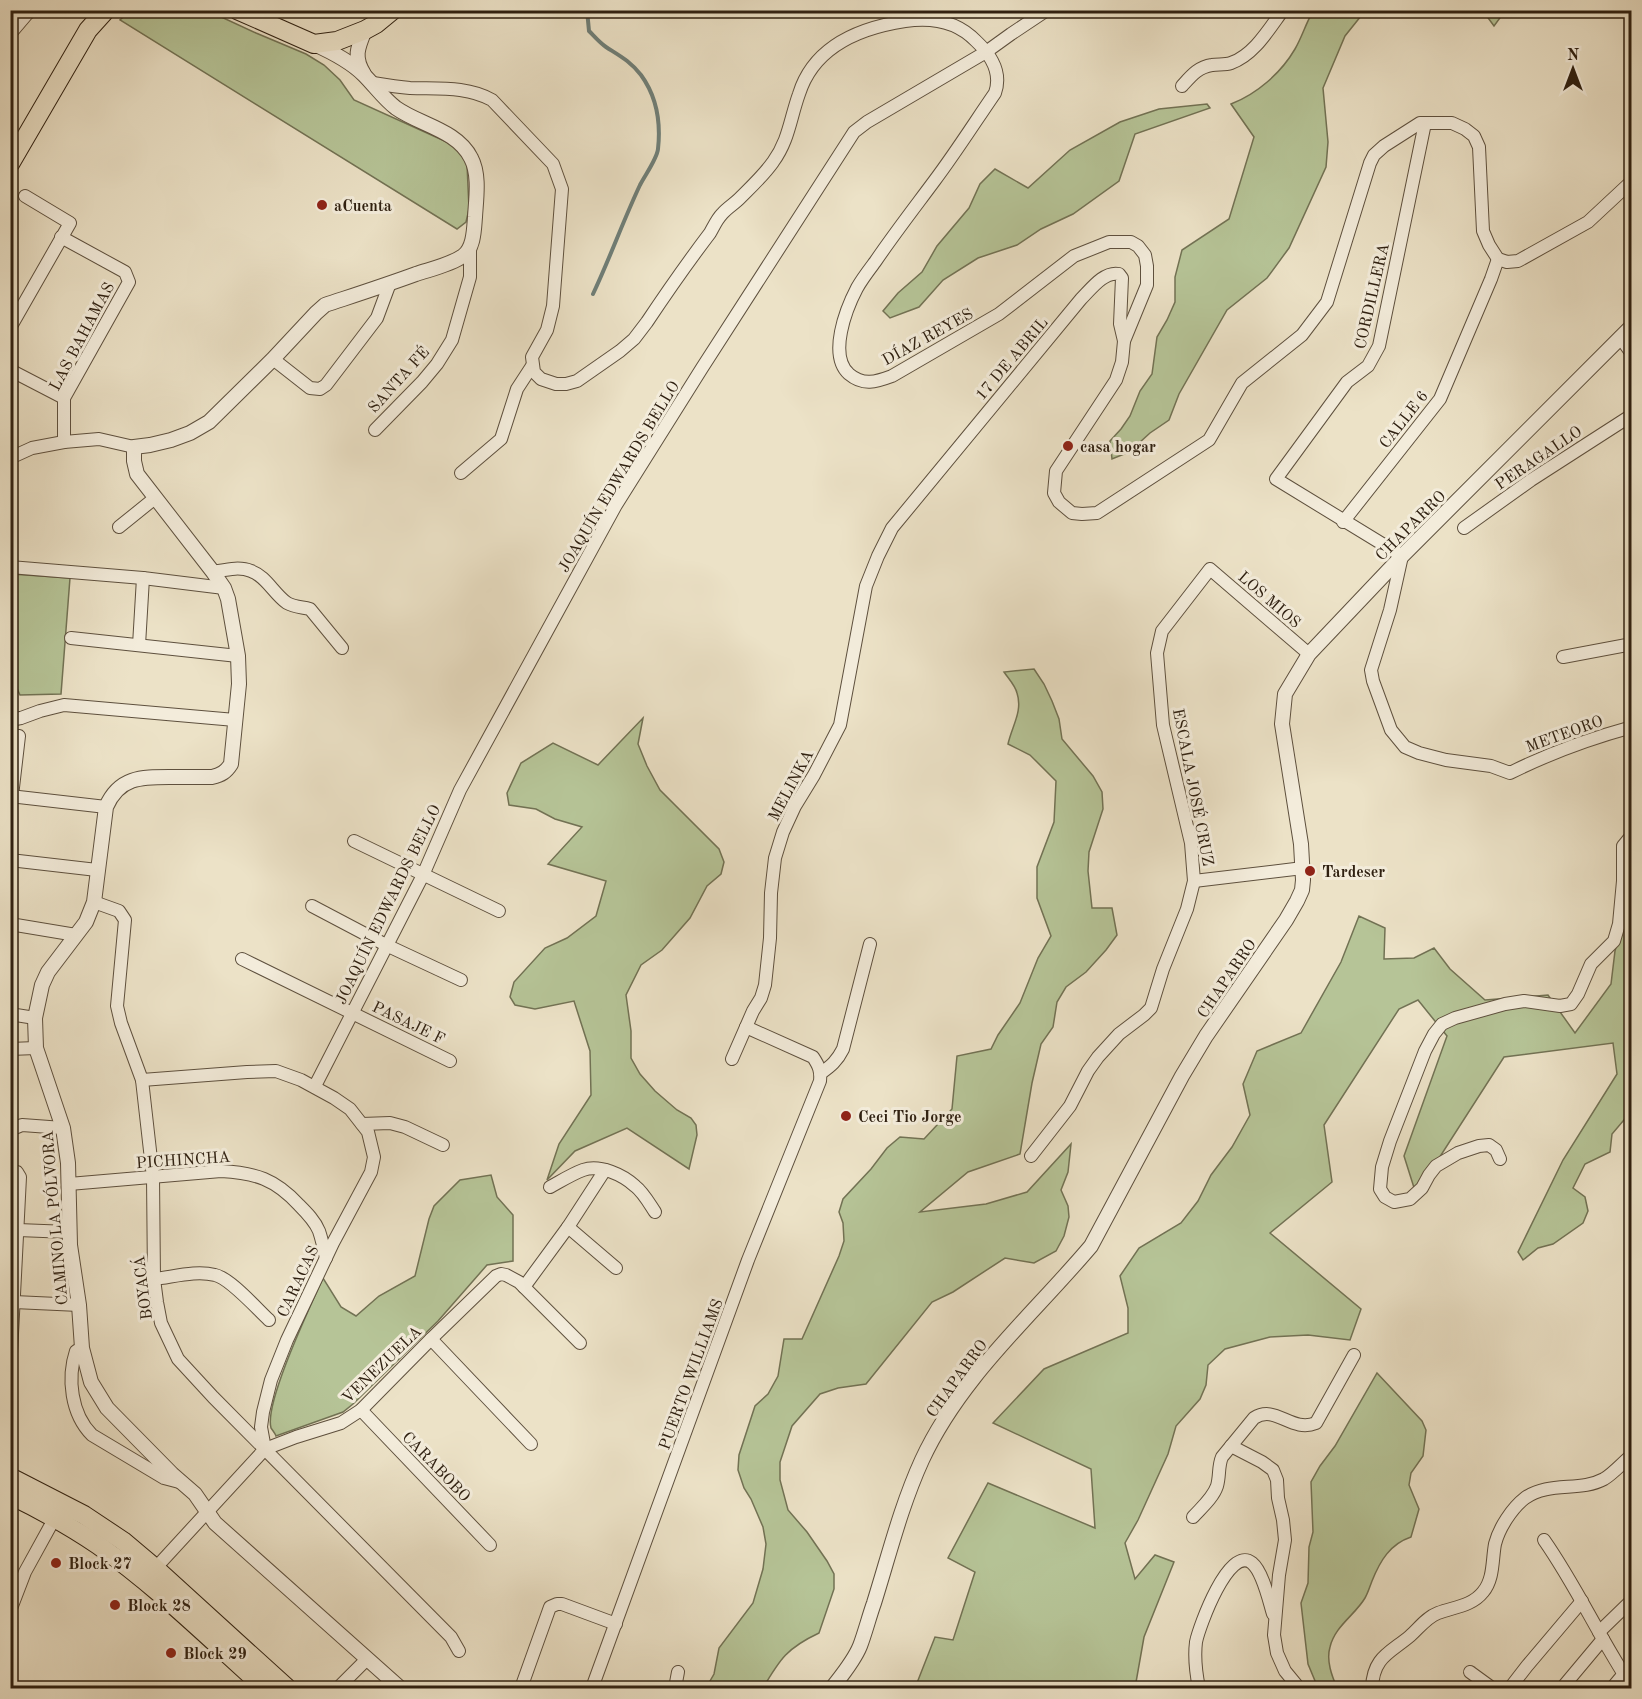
<svg xmlns="http://www.w3.org/2000/svg" width="1642" height="1699" viewBox="0 0 1642 1699" font-family="'Old Standard TT',serif">
  <style>
    .green { fill: #b6c497; stroke: #727254; stroke-width: 1.5 }
    .lines { fill: none; stroke-linecap: round; stroke-linejoin: round }
    .stream { stroke: #6f7e77; stroke-width: 4 }
    .minor-casing { stroke: #5e503e; stroke-width: 14 }
    .tertiary-casing { stroke: #5e503e; stroke-width: 16 }
    .primary-casing { stroke: #2f2011; stroke-width: 20 }
    .minor { stroke: #f3ecdb; stroke-width: 12 }
    .tertiary { stroke: #f3ecdb; stroke-width: 14 }
    .primary { stroke: #ece2c7; stroke-width: 18 }
    .poi-dot { fill: #8f2418; stroke: #f3ecdb; stroke-width: 2 }
    .labels { text-anchor: middle; stroke-width: 6; stroke-linejoin: round; paint-order: stroke }
    .poi-label { font-size: 16px; font-weight: bold; fill: #2f2011; stroke: #f3ecdb; text-anchor: start }
    .street-label { font-size: 16px; fill: #2f2011; stroke: #f3ecdb }
  </style>
  <rect width="100%" height="100%" fill="#ece2c7"/>
  <filter id="stains"><feTurbulence type="fractalNoise" baseFrequency=".00333" numOctaves="4"/><feColorMatrix values="0 0 0 0 .2 0 0 0 0 .09 0 0 0 0 .02 0 0 0 .5 -.17"/></filter>
  <radialGradient id="worn" r=".72"><stop offset=".6" stop-color="#630" stop-opacity="0"/><stop offset="1" stop-color="#630" stop-opacity=".3"/></radialGradient>
  <g class="green">
    <polygon points="135,11 199,11 217,15 256,33 306,54 324,65 340,80 354,100 449,143 459,151 467,164 469,209 466,222 457,229 120,20 129,12"/>
    <path d="M1313,11H1365L1345,36L1323,88L1328,142L1326,167L1289,248L1267,278L1227,310L1179,394L1169,420L1150,433L1129,452L1112,459L1110,441L1121,429L1130,416L1140,391L1152,374L1157,337L1167,320L1175,302V277L1182,250L1229,219L1254,137L1231,104C1257,94 1281,73 1295,49C1302,37 1306,23 1313,11Z"/>
    <polygon points="1483,11 1505,11 1494,26"/>
    <polygon points="1207,104 1210,108 1135,134 1119,181 1073,214 1041,229 1017,245 978,258 943,280 919,307 890,318 883,311 898,293 922,272 937,246 969,208 980,184 995,169 1028,188 1070,150 1120,122 1159,109"/>
    <polygon points="11,574 70,578 61,694 20,695 11,675"/>
    <path d="M1034,669L1044,684L1052,701L1059,719L1062,739L1093,776L1102,792L1103,809L1089,852L1088,871L1092,908H1112L1117,935L1106,950L1086,972L1066,987L1057,1002L1053,1027L1041,1044L1032,1083L1020,1154L968,1172L920,1212L986,1204L1027,1192L1071,1144L1068,1172L1061,1190L1068,1206L1069,1217L1064,1236L1056,1251L1034,1263L1005,1258L953,1292L932,1302L866,1384L838,1388L820,1394L792,1426L780,1462V1480L788,1510L807,1532L827,1561L834,1574V1589L819,1633C787,1648 780,1659 763,1688H706L714,1674L719,1648L753,1603L763,1569L766,1544L763,1527L751,1499L744,1488L738,1470L739,1455L755,1406L768,1394L778,1376L784,1339H802L839,1256L844,1241L843,1223L839,1212L843,1199L871,1169L887,1148L900,1137L924,1139L952,1109L957,1056L991,1049L998,1035L1020,1003L1038,958L1051,936L1037,898V867L1054,822L1056,781L1030,755L1008,744C1012,726 1023,711 1017,693C1015,685 1008,678 1004,672Z"/>
    <polygon points="643,718 638,744 647,766 660,790 719,849 724,862 721,874 707,886 690,918 662,950 641,965 626,995 631,1031 631,1058 640,1074 655,1091 677,1110 691,1118 696,1125 697,1135 689,1169 627,1128 575,1151 547,1180 559,1144 591,1095 590,1051 574,1001 535,1009 515,1005 510,997 514,982 545,948 567,938 596,916 606,881 548,864 582,827 555,819 536,809 509,805 507,793 521,763 553,743 598,765"/>
    <polygon points="1631,903 1631,1114 1629,1114 1612,1134 1610,1152 1585,1164 1573,1188 1585,1197 1588,1211 1583,1223 1553,1244 1538,1248 1523,1260 1518,1252 1563,1160 1617,1074 1613,1043 1504,1057 1416,1194 1404,1156 1447,1036 1418,1000 1399,1009 1324,1125 1332,1182 1270,1233 1361,1309 1350,1340 1308,1335 1270,1337 1225,1349 1208,1365 1206,1385 1200,1399 1176,1426 1168,1454 1138,1520 1125,1543 1135,1579 1155,1555 1174,1562 1144,1637 1135,1688 915,1688 935,1637 953,1640 975,1572 948,1558 988,1483 1095,1528 1091,1469 993,1423 1044,1369 1128,1333 1128,1308 1120,1276 1139,1248 1181,1223 1198,1201 1211,1175 1232,1147 1250,1115 1243,1084 1257,1051 1301,1033 1341,962 1359,916 1385,928 1384,959 1414,958 1434,948 1450,969 1485,1000 1548,995 1575,1033 1611,984 1615,951 1621,925"/>
    <path d="M491,1175L497,1197L513,1215V1261L487,1265L438,1321L353,1404L343,1412L276,1436C276,1435 271,1428 271,1428C264,1403 311,1305 323,1278L341,1307L356,1316L379,1296L415,1276L429,1219L434,1206L460,1180Z"/>
    <path d="M1377,1373L1422,1421L1426,1430L1423,1456L1411,1473L1409,1485L1419,1509L1411,1537C1390,1544 1380,1561 1372,1581C1370,1586 1368,1593 1365,1598C1355,1615 1335,1626 1330,1647C1326,1661 1332,1676 1337,1688H1318L1308,1664L1301,1603L1308,1583L1309,1547L1313,1532L1311,1482L1320,1466L1335,1446Z"/>
  </g>
  <g class="lines">
    <path class="stream" d="M587,10L589,31C594,36 600,43 606,47C620,56 630,61 641,75C657,97 661,122 658,149C657,159 645,175 640,185C623,221 610,258 593,294"/>
    <defs>
      <g id="minor">
        <polyline points="10,34 27,14 33,10"/>
        <path d="M373,83C385,85 397,87 410,88C439,89 467,86 492,100L553,164L562,189L553,306L547,330L532,357L534,372L541,379L556,384H566L577,381L620,351L634,339L647,322C667,292 688,262 710,233C714,226 717,219 722,214C727,208 734,204 739,199C751,187 764,175 773,162C789,140 790,119 799,94C814,46 859,28 905,21C932,17 957,21 976,41C991,55 1002,73 995,93C975,122 956,152 935,180C915,207 894,234 875,262C869,270 862,279 857,288C846,309 828,355 849,374C863,386 876,382 892,376L999,314L1074,256L1109,242H1131L1138,246L1145,255L1147,266V285L1124,341L1122,362L1116,380L1056,471L1054,493L1059,502L1072,513L1082,514L1097,513L1209,440L1242,383L1302,335L1327,302L1370,163L1374,155L1384,146L1420,123H1452L1465,129L1474,136L1479,147L1483,231L1489,245L1498,259L1507,262L1518,261L1588,222L1632,181"/>
        <path d="M1182,86C1191,76 1198,67 1212,65C1218,64 1225,65 1231,63C1254,55 1269,29 1283,10"/>
        <path d="M1425,123L1379,346L1368,366L1347,382L1276,479L1402,556L1390,610L1371,670L1373,681L1391,730L1405,747L1419,753L1446,760L1491,766L1510,773C1550,753 1588,739 1632,727"/>
        <polyline points="61,237 125,272 129,282 64,398 64,442"/>
        <polyline points="10,328 70,223 25,196"/>
        <polyline points="1620,337 1632,354"/>
        <polyline points="273,359 310,388 320,389 326,385 377,318 390,283"/>
        <polyline points="10,370 64,398"/>
        <polyline points="375,430 422,382 437,364 452,340 470,277 470,246"/>
        <polyline points="10,458 32,448 64,442 99,439 134,447"/>
        <polyline points="461,473 501,439 517,389 532,366"/>
        <polyline points="1343,522 1440,399 1491,279 1498,259"/>
        <polyline points="119,527 155,498"/>
        <polyline points="1464,528 1531,480 1632,415"/>
        <polyline points="10,567 143,578 224,588"/>
        <path d="M213,572C225,570 239,566 251,571C266,576 274,594 287,603C294,607 302,607 310,609L342,648"/>
        <polyline points="71,638 238,656"/>
        <polyline points="139,645 143,578"/>
        <polyline points="1563,657 1632,644"/>
        <polyline points="10,720 21,718 40,711 64,705 235,720"/>
        <polyline points="10,796 106,807"/>
        <polyline points="12,796 19,736"/>
        <polyline points="354,841 499,911"/>
        <polyline points="10,860 97,870"/>
        <polyline points="1194,881 1303,868"/>
        <polyline points="94,902 119,911 125,920 117,1006 121,1023 142,1080 153,1177 154,1279 157,1302 161,1323 178,1359 213,1397 451,1637 459,1651"/>
        <polyline points="312,906 386,945 461,980"/>
        <polyline points="10,924 76,935"/>
        <polyline points="242,959 450,1061"/>
        <polyline points="16,1015 35,1018"/>
        <polyline points="10,1049 36,1048"/>
        <path d="M732,1059L753,1011L761,998L765,985L770,938L771,893L775,858L783,832L795,806L814,775L840,725L866,586L878,556L892,528L1081,299C1091,289 1104,271 1119,274L1122,278L1120,324L1124,341"/>
        <path d="M821,1073C831,1066 837,1061 843,1049L870,944"/>
        <polyline points="142,1080 247,1072 276,1071 301,1080 334,1098 350,1109 368,1132 374,1157 371,1172 333,1243 287,1340 271,1380 263,1412 261,1427 265,1449"/>
        <polyline points="315,1086 423,875 460,790 616,505 702,368 854,132 867,122 986,52 1011,34 1047,10"/>
        <polyline points="362,1124 390,1123 405,1127 443,1145"/>
        <polyline points="10,1130 22,1125 63,1128"/>
        <polyline points="1031,1156 1070,1106 1088,1071 1098,1057 1119,1034 1144,1015 1151,1008 1163,969 1187,909 1194,881 1191,843 1163,725 1157,653 1162,631 1210,569 1309,654"/>
        <polyline points="1500,1159 1496,1150 1489,1145 1479,1146 1458,1153 1436,1166 1429,1175 1422,1188 1410,1199 1394,1202 1385,1197 1380,1189 1382,1167 1390,1141 1425,1051 1434,1034 1442,1024 1455,1018 1505,1004 1524,1001 1560,1006 1571,1004 1578,994 1591,964 1614,941 1619,924 1623,881 1623,846 1632,835"/>
        <polyline points="10,1171 17,1172 20,1177 10,1373"/>
        <path d="M69,1184L221,1171C256,1173 275,1179 299,1205C307,1213 315,1221 319,1231C322,1240 324,1249 326,1258"/>
        <path d="M550,1187C561,1181 572,1174 583,1170C600,1164 623,1175 635,1186C643,1192 649,1203 655,1212"/>
        <polyline points="568,1227 616,1268"/>
        <polyline points="18,1230 69,1232"/>
        <path d="M154,1279C173,1277 196,1270 215,1275C230,1278 257,1309 269,1320"/>
        <polyline points="524,1287 568,1227 605,1170"/>
        <polyline points="14,1302 79,1305"/>
        <polyline points="431,1339 531,1444"/>
        <path d="M82,1348L76,1351C67,1378 71,1414 92,1435L164,1478L183,1483"/>
        <polyline points="361,1410 490,1545"/>
        <polyline points="1231,1446 1262,1462 1273,1470 1277,1480 1278,1498 1283,1520 1285,1540 1279,1575 1274,1635 1277,1653 1285,1671 1299,1688"/>
        <path d="M1193,1517C1201,1508 1213,1498 1217,1486C1220,1476 1218,1466 1222,1457L1254,1418C1276,1404 1291,1433 1316,1423L1354,1355"/>
        <path d="M1544,1540C1577,1587 1600,1639 1632,1687"/>
        <polyline points="151,1573 265,1449 296,1437 341,1423 361,1410 431,1339 496,1276 501,1274 506,1275 519,1282 580,1343"/>
        <polyline points="10,1611 25,1572 58,1512"/>
        <polyline points="1599,1632 1632,1600"/>
        <polyline points="1470,1672 1492,1688"/>
        <polyline points="338,1688 367,1659"/>
        <polyline points="521,1688 550,1607 557,1604 562,1604 616,1624"/>
        <path d="M592,1688L748,1260L820,1081C821,1071 819,1066 813,1057L746,1027"/>
        <polyline points="675,1688 678,1672"/>
        <path d="M1199,1688C1196,1673 1194,1658 1196,1642C1199,1627 1229,1544 1252,1563C1263,1572 1269,1601 1273,1614"/>
        <path d="M1372,1688C1373,1657 1390,1653 1410,1636C1419,1628 1427,1617 1438,1613C1454,1607 1472,1606 1483,1592C1494,1579 1492,1560 1495,1544C1499,1528 1512,1508 1525,1498C1549,1481 1580,1492 1604,1479C1614,1473 1623,1462 1632,1455"/>
        <polyline points="1510,1688 1527,1666 1582,1601"/>
        <polyline points="1562,1688 1603,1639"/>
        <polyline points="1612,1688 1632,1664"/>
      </g>
      <g id="tertiary">
        <path d="M314,44C332,52 350,61 364,75C375,86 384,99 396,108C420,125 457,130 471,158C480,175 476,199 475,217C474,229 474,248 463,256C450,265 431,269 416,274C386,285 355,295 325,305L316,313L273,359L209,422L190,433L171,440L150,445L134,447V461L137,474L213,572L224,588L228,599L238,656L239,684L231,764C226,772 221,775 212,777C198,777 183,777 169,777C141,777 119,777 106,807L94,902L86,922L48,972L42,985L35,1018L36,1048L63,1128L68,1163L70,1245L79,1305L82,1348L91,1382L107,1408L172,1474L195,1494L215,1523L400,1688"/>
        <path d="M364,74C353,57 358,47 365,30"/>
        <path d="M832,1688C842,1675 854,1661 860,1646C865,1633 869,1617 874,1603C889,1555 901,1506 922,1460C961,1376 1032,1316 1091,1246L1182,1076L1206,1036L1286,920L1297,901L1302,890L1303,880L1301,844L1282,724L1285,694L1309,654L1402,556L1632,326"/>
      </g>
      <g id="primary">
        <polyline points="237,10 314,44 337,41 365,30 376,24 393,10"/>
        <polyline points="10,164 88,30 106,10"/>
        <polyline points="10,1477 84,1515 123,1541 155,1568 287,1688"/>
        <path d="M10,1495C41,1510 70,1526 98,1545C158,1587 211,1640 265,1688"/>
      </g>
    </defs>
    <use href="#minor" class="minor-casing"/>
    <use href="#tertiary" class="tertiary-casing"/>
    <use href="#primary" class="primary-casing"/>
    <use href="#minor" class="minor"/>
    <use href="#tertiary" class="tertiary"/>
    <use href="#primary" class="primary"/>
  </g>
  <g class="poi-dot">
    <circle cx="322" cy="205" r="6"/>
    <circle cx="1068" cy="446" r="6"/>
    <circle cx="1310" cy="871" r="6"/>
    <circle cx="846" cy="1116" r="6"/>
    <circle cx="56" cy="1563" r="6"/>
    <circle cx="115" cy="1605" r="6"/>
    <circle cx="171" cy="1653" r="6"/>
  </g>
  <g class="labels">
    <g class="poi-label">
      <text x="334" y="211">aCuenta</text>
      <text x="1080" y="452">casa hogar</text>
      <text x="1322" y="877">Tardeser</text>
      <text x="858" y="1122">Ceci Tio Jorge</text>
      <text x="68" y="1569">Block 27</text>
      <text x="127" y="1611">Block 28</text>
      <text x="183" y="1659">Block 29</text>
    </g>
    <g class="street-label">
      <text transform="translate(1371 296) rotate(-77)" y="6">CORDILLERA</text>
      <text transform="translate(81 336) rotate(-62)" y="6">LAS BAHAMAS</text>
      <text transform="translate(927 336) rotate(-29)" y="6">DÍAZ REYES</text>
      <text transform="translate(1011 358) rotate(-50)" y="6">17 DE ABRIL</text>
      <text transform="translate(398 379) rotate(-48)" y="6">SANTA FÉ</text>
      <text transform="translate(1403 419) rotate(-52)" y="6">CALLE 6</text>
      <text transform="translate(1538 457) rotate(-34)" y="6">PERAGALLO</text>
      <text transform="translate(618 476) rotate(-59)" y="6">JOAQUÍN EDWARDS BELLO</text>
      <text transform="translate(1410 525) rotate(-45)" y="6">CHAPARRO</text>
      <text transform="translate(1270 599) rotate(41)" y="6">LOS MIOS</text>
      <text transform="translate(1564 733) rotate(-20)" y="6">METEORO</text>
      <text transform="translate(790 785) rotate(-62)" y="6">MELINKA</text>
      <text transform="translate(1194 787) rotate(79)" y="6">ESCALA JOSÉ CRUZ</text>
      <text transform="translate(387 904) rotate(-64)" y="6">JOAQUÍN EDWARDS BELLO</text>
      <text transform="translate(1226 978) rotate(-56)" y="6">CHAPARRO</text>
      <text transform="translate(409 1022) rotate(26)" y="6">PASAJE F</text>
      <text transform="translate(183 1159) rotate(-4)" y="6">PICHINCHA</text>
      <text transform="translate(54 1218) rotate(-95)" y="6">CAMINO LA PÓLVORA</text>
      <text transform="translate(297 1281) rotate(-65)" y="6">CARACAS</text>
      <text transform="translate(142 1288) rotate(-97)" y="6">BOYACÁ</text>
      <text transform="translate(381 1364) rotate(-44)" y="6">VENEZUELA</text>
      <text transform="translate(690 1374) rotate(-70)" y="6">PUERTO WILLIAMS</text>
      <text transform="translate(956 1378) rotate(-54)" y="6">CHAPARRO</text>
      <text transform="translate(437 1466) rotate(46)" y="6">CARABOBO</text>
    </g>
  </g>
  <rect width="1642" height="1699" fill="none" stroke="#ece2c7" stroke-width="36"/>
  <rect x="12" y="12" width="1618" height="1675" fill="none" stroke="#2f2011" stroke-width="3"/>
  <rect x="18" y="18" width="1606" height="1663" fill="none" stroke="#2f2011" stroke-width="1.5"/>
  <g transform="translate(1573 69)" stroke="#f3ecdb" stroke-width="4.5" paint-order="stroke">
  <path d="M0-4.5L10 22L0 15L-10 22Z" fill="#2f2011"/>
  <text y="-9" font-size="16" font-weight="bold" text-anchor="middle" fill="#2f2011">N</text>
  </g>
  <rect width="100%" height="100%" filter="url(#stains)"/>
  <rect width="100%" height="100%" fill="url(#worn)"/>
</svg>
